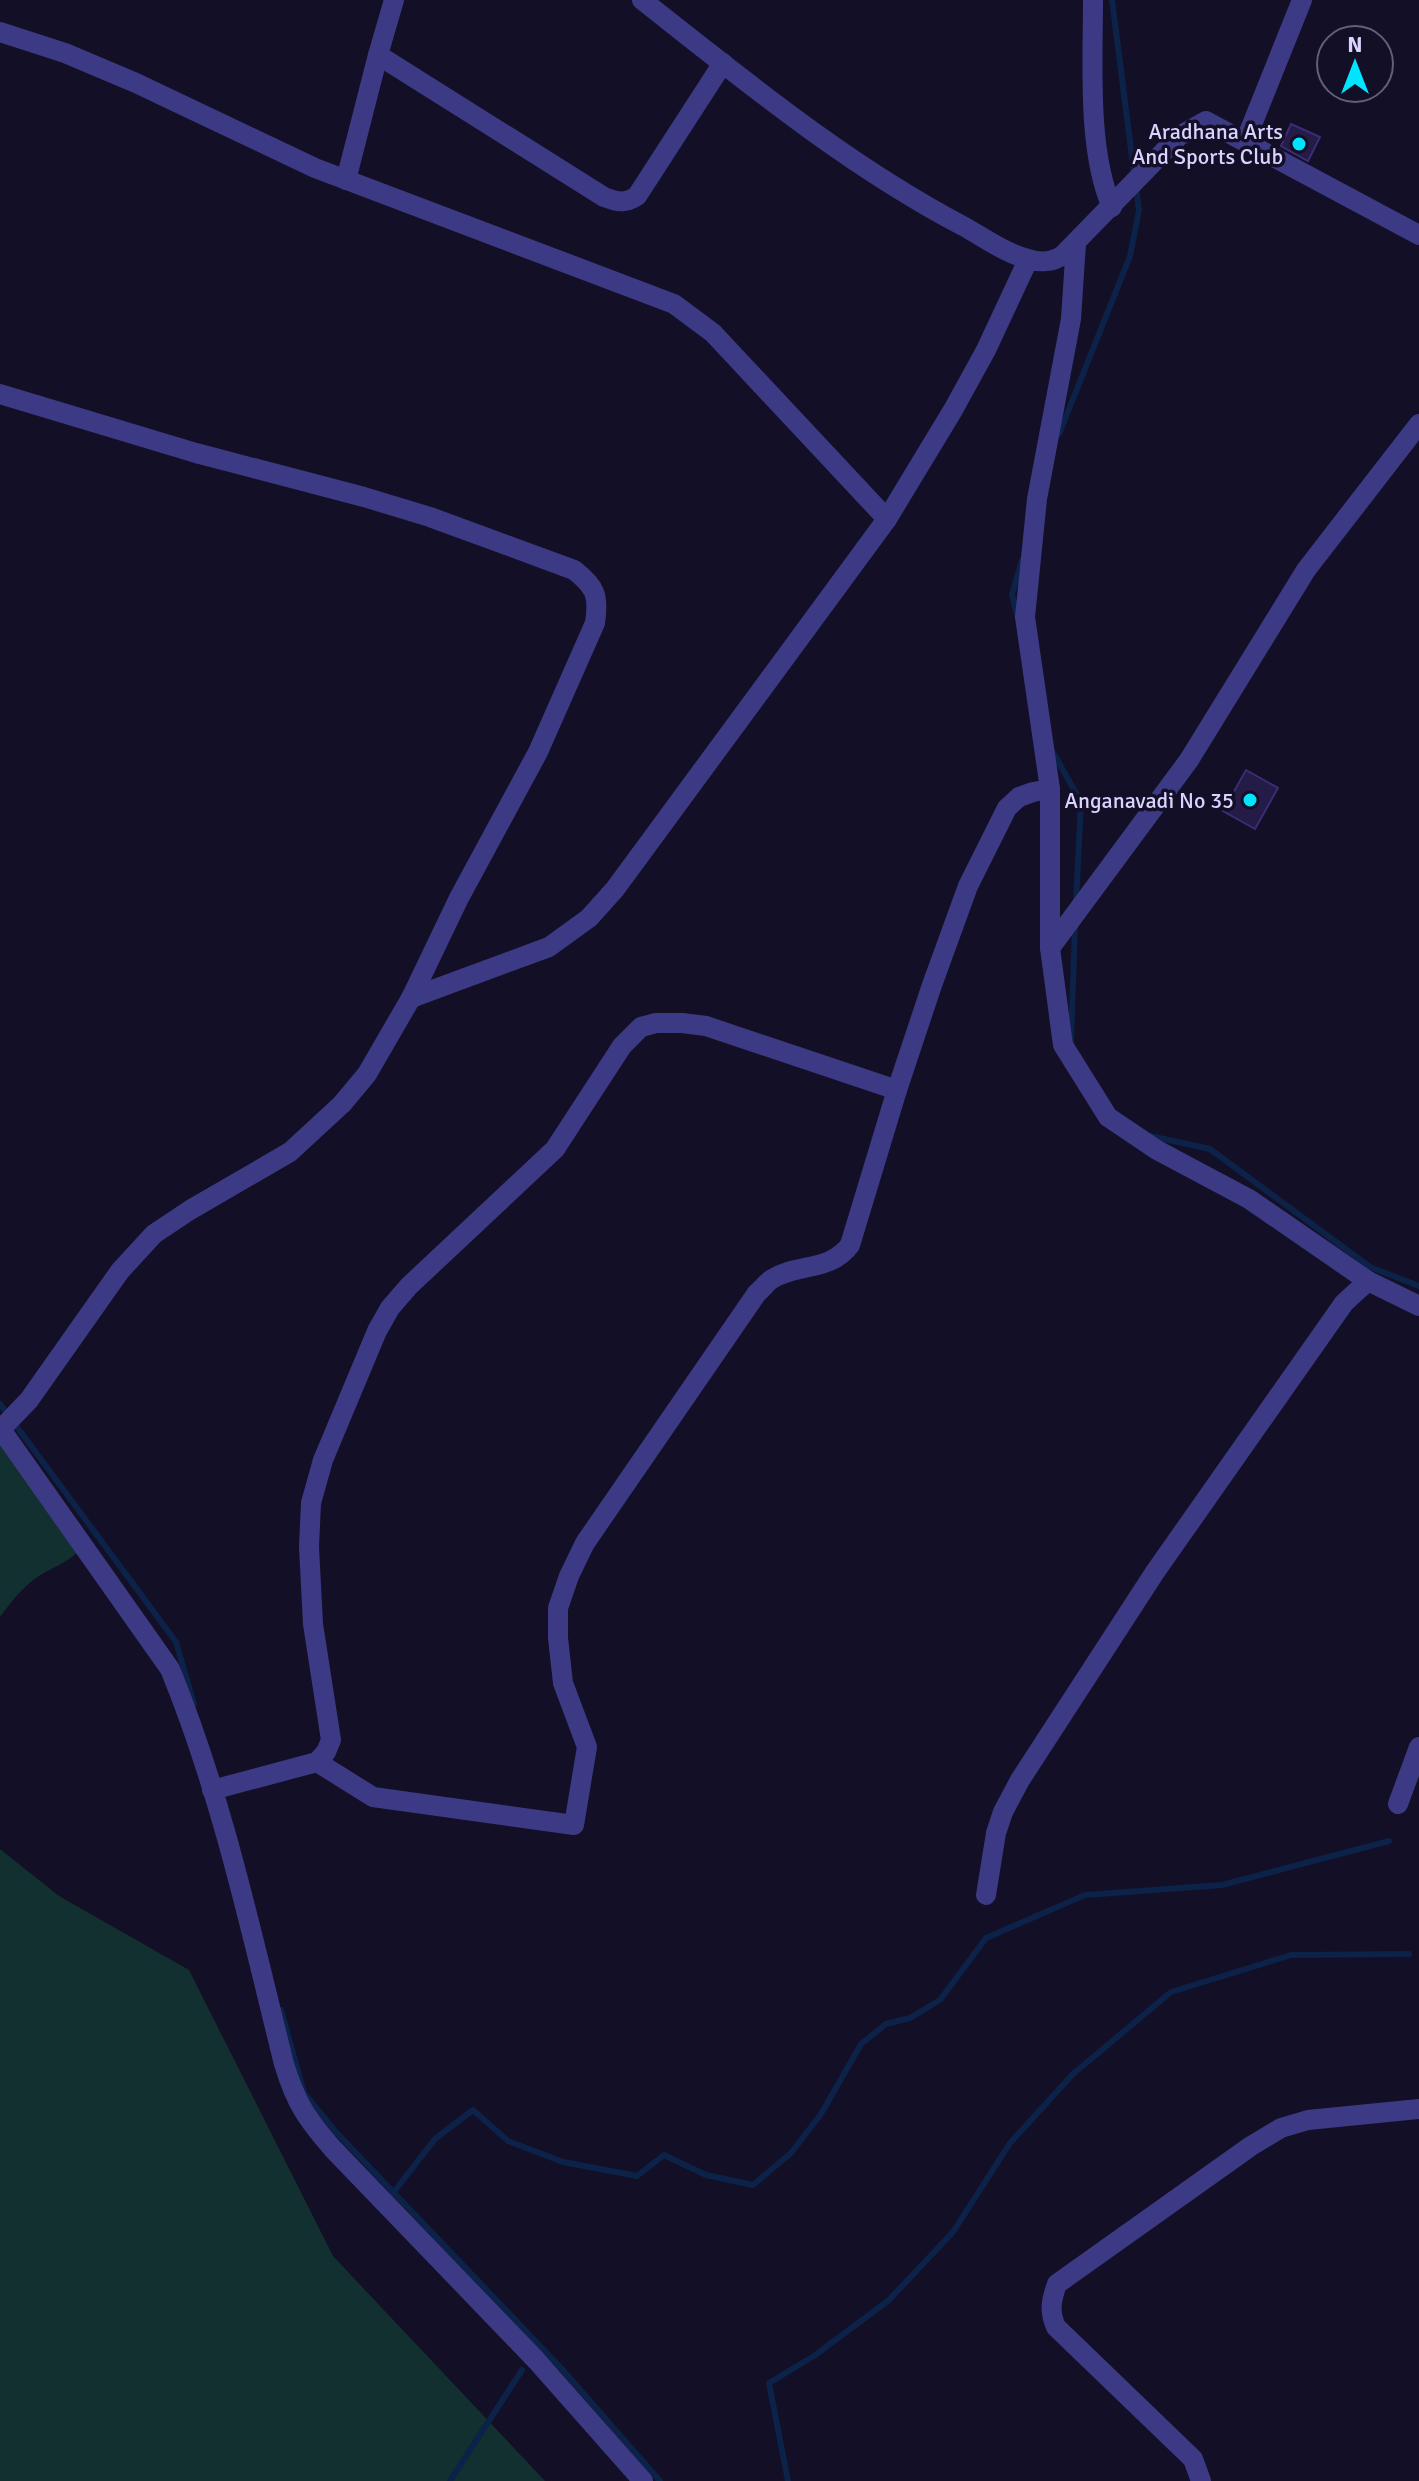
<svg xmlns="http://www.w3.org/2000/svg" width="1419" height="2481" viewBox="0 0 1419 2481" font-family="Signika,sans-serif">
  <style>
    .green { fill: #12302f }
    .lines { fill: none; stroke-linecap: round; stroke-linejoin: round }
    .stream { stroke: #0c2248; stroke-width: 6 }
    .building { fill: #241b47; stroke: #3b2d73; stroke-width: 2 }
    .street { stroke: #3d3a85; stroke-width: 20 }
    .poi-dot { fill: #00e5ff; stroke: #130f26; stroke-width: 3 }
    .labels { text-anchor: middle; stroke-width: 7; stroke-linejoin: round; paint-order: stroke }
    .poi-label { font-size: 22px; fill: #d9d4ff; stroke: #130f26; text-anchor: end }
  </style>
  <rect width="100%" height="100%" fill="#130f26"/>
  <g class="green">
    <path d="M0,1432L80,1550C64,1565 52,1567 36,1578C22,1588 10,1603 0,1617Z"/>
    <polygon points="0,1849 59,1896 189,1970 333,2256 545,2481 0,2481"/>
  </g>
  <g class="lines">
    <g class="stream">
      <polyline points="1112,0 1134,173"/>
      <polyline points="1059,434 1130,256 1139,210 1136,188"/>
      <polyline points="1017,615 1012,594 1022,560"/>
      <polyline points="1051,749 1081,802 1076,902"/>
      <polyline points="1071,1042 1075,925"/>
      <polyline points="1150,1136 1210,1149 1370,1267 1419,1286"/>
      <polyline points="0,1404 176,1642 194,1704"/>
      <polyline points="281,2010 304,2093 335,2131 561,2368 660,2481"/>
      <polyline points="393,2193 435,2139 473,2110 508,2141 563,2162 637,2176 664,2155 706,2175 753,2185 791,2153 821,2114 861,2044 886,2024 910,2018 940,2000 986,1938 1085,1895 1222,1885 1389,1841"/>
      <polyline points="450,2481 522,2370"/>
      <polyline points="788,2481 769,2383 814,2356 889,2300 953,2232 1010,2143 1073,2074 1171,1992 1291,1955 1409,1954"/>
    </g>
  </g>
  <g class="building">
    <polygon points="1291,124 1320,137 1308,161 1281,146"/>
    <polygon points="1246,770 1278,788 1255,829 1223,811"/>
  </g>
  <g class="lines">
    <g class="street">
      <path d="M642,0C745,81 847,165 963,226C983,237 1005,253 1028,259C1040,263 1053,262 1063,255L1179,136L1206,121L1419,235"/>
      <path d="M1093,0C1093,62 1087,151 1112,207"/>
      <polyline points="0,32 65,53 136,83 315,168 674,304 713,333 887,519"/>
      <path d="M378,55L604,197C617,202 625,204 637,196L723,63"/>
      <polyline points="1245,142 1302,0"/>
      <polyline points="346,180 378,55 394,0"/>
      <polyline points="1076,243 1071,319 1037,499 1025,617 1050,789 1050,948 1063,1045 1108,1117 1157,1150 1249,1199 1368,1281"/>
      <path d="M0,394L196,453L364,497L430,517L574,570C596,587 599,596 595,623L538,752L459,898L411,998L367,1074L342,1104L290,1152L190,1210L154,1234L120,1271L29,1400L1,1429"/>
      <polyline points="1050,948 1189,760 1306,570 1419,424"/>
      <polyline points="411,998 549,947 589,918 615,889 887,519 953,410 986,350 1028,260"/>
      <path d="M0,1428L170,1669C222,1796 251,1931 284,2064C296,2103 306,2118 333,2149L536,2360L643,2481"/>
      <path d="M317,1762L373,1797L574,1825L587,1747L563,1683L558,1638V1608L569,1576L585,1543L757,1293C762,1289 767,1282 772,1279C798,1263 830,1272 850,1245L897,1090L932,985L968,886L1007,808L1019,797L1033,792L1050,789"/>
      <polyline points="212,1790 317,1762 326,1752 331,1740 313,1624 309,1547 311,1503 323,1460 377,1331 390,1308 409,1286 555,1149 622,1046 641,1027 656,1023 682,1023 706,1026 897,1090"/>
      <polyline points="1398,1804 1419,1747"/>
      <polyline points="986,1895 996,1833 1003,1812 1020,1780 1155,1572 1344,1303 1368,1281 1419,1306"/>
      <path d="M1201,2481L1193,2459L1056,2327C1049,2311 1051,2301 1057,2284L1251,2146L1281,2128L1308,2120L1419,2109"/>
    </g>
  </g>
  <g class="poi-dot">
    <circle cx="1299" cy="144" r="8"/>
    <circle cx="1250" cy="800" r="8"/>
  </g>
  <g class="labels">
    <g class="poi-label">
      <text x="1283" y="139">Aradhana Arts<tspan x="1283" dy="25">And Sports Club</tspan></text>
      <text x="1234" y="808">Anganavadi No 35</text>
    </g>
  </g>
  <g transform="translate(1355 64)"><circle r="38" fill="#130f26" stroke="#625e7d" stroke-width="2"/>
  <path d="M0-6L14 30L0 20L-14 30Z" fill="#00e5ff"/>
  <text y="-12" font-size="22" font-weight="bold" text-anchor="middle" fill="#d9d4ff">N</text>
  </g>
</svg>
